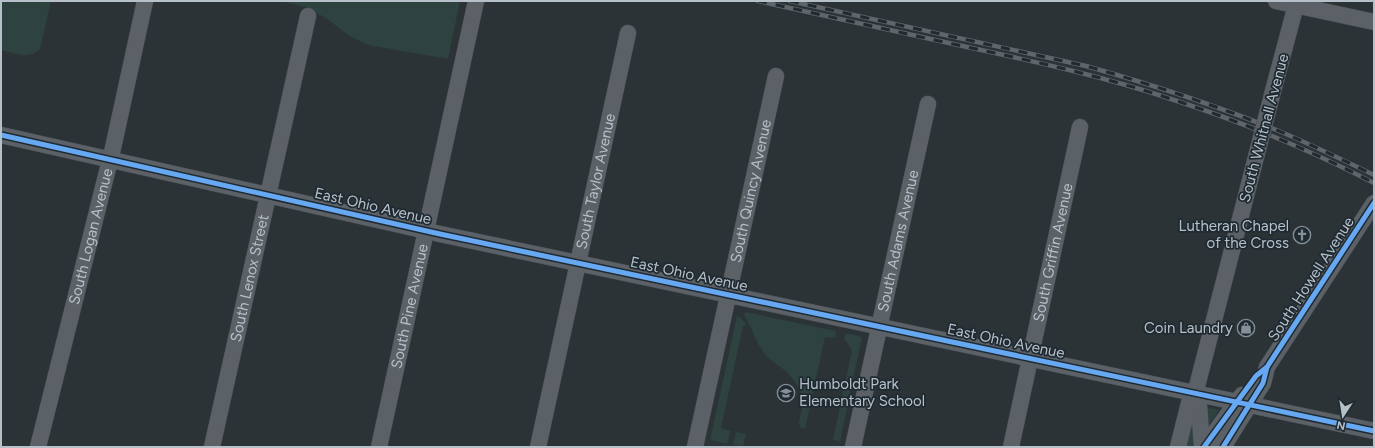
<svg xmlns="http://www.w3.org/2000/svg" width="1375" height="448" viewBox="0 0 1375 448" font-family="Figtree,sans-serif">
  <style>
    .green { fill: #2e423f }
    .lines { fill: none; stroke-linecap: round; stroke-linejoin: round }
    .minor-casing { stroke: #494f52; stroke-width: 17 }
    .minor { stroke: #5b6166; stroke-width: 16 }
    .rail-casing { stroke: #606569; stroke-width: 4.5 }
    .rail { stroke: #1f2a32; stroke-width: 3; stroke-dasharray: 9; stroke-linecap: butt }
    .minor-bridge-casing { stroke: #494f52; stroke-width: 17; stroke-linecap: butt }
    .minor-bridge { stroke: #5b6166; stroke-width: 16 }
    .cycleway-casing { stroke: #1f2a32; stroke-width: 8 }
    .cycleway { stroke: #66a8f1; stroke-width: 5 }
    .labels { text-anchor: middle; stroke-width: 3.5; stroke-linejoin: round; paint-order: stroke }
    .street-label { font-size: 15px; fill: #b6c0c8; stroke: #1f2a32 }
    .poi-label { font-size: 15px; fill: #b6c0c8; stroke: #1f2a32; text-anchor: end }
  </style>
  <rect width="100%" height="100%" fill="#2b3337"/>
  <g class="green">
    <path d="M1,1H51L40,49C28,60 15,53 1,50Z"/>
    <polygon points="281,1 460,1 448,59 368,45 348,35 326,18 305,7"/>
    <path d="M746,312L836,331L835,338L825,337L805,429L800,427L799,424C799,416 804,407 803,399C801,389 791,375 783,369C777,364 770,361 766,355C756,344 753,330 745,317L744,314Z"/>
    <polygon points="737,316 742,319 746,324 743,326 721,428 731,431 727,444 710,440"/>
    <polygon points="846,333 862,337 840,441 833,440 852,350 846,341 844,340"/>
    <polygon points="1205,407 1219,410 1207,427"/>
    <polygon points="1193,408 1197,440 1193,447 1183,447"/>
    <polygon points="736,432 746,434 743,446 733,445"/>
  </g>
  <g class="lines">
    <defs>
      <g id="minor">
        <polyline points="1276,1 1374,22"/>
        <polyline points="1272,95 1297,1"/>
        <polyline points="1,135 440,234 1374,431"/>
        <polyline points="1195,394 1199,405 1202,447"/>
        <path id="s1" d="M38,447L113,148L145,1"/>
        <path id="s2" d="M212,447L308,16"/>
        <path id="s3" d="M379,447L476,1"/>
        <path id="s4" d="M538,447L628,33"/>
        <path id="s5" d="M695,447L776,76"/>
        <path id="s6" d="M853,447L928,104"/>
        <path id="s7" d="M1011,447L1080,127"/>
        <polyline points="1178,447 1189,403 1195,394 1256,157"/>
        <polyline points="1204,447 1242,395"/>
        <polyline points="1223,447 1263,383 1267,367 1374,203"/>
      </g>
    </defs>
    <use href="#minor" class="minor-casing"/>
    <use href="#minor" class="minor"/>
    <defs>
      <g id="rail">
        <path d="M758,1C828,16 897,32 967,47C1037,62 1106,77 1174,100C1242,122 1310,150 1374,183"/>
        <path d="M790,1L1086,66C1150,84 1212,104 1274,129C1308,143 1341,159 1374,175"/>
      </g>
    </defs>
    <use href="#rail" class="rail-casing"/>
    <use href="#rail" class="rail"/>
    <defs>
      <polyline id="minor-bridge" points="1256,157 1272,95"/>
    </defs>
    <use href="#minor-bridge" class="minor-bridge-casing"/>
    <use href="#minor-bridge" class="minor-bridge"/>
    <defs>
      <g id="cycleway">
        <polyline points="1,135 440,234 1374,431"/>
        <polyline points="1204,447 1256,376 1267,367"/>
        <polyline points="1223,447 1263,383 1267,367 1374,203"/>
      </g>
    </defs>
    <use href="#cycleway" class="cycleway-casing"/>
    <use href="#cycleway" class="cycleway"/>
  </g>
  <defs>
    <symbol id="church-ring" viewBox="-11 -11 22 22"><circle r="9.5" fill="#1f2a32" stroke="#858f95" stroke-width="1.5"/><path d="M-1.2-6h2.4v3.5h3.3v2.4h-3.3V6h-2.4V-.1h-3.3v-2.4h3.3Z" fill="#858f95"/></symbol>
    <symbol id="shop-ring" viewBox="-11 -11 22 22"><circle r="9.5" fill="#1f2a32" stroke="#858f95" stroke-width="1.5"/><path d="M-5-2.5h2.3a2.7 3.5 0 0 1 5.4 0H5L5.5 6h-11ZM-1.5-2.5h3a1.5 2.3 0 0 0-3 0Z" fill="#858f95"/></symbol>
    <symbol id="school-ring" viewBox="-11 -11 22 22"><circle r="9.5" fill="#1f2a32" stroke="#858f95" stroke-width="1.5"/><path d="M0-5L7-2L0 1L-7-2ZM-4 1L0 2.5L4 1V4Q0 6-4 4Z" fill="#858f95"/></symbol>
  </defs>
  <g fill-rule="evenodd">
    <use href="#church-ring" x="1292" y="225" width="20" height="20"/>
    <use href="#shop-ring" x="1236" y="318" width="20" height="20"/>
    <use href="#school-ring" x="776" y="383" width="20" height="20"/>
  </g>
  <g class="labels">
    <g class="street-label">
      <text transform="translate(1264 128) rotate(-75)" y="5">South Whitnall Avenue</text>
      <text dy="5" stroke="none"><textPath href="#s4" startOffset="272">South Taylor Avenue</textPath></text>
      <text dy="5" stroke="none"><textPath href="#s5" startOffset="262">South Quincy Avenue</textPath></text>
      <text transform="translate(373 206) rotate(13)" y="5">East Ohio Avenue</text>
      <text dy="5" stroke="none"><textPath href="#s1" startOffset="217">South Logan Avenue</textPath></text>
      <text dy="5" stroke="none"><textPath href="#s6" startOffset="211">South Adams Avenue</textPath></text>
      <text dy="5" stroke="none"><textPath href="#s7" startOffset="199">South Griffin Avenue</textPath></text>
      <text transform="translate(689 274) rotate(12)" y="5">East Ohio Avenue</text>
      <text dy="5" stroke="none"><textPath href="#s2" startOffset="173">South Lenox Street</textPath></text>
      <text transform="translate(1311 279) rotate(-57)" y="5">South Howell Avenue</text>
      <text dy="5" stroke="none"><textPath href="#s3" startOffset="144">South Pine Avenue</textPath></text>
      <text transform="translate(1006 341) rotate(12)" y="5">East Ohio Avenue</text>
    </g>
    <g class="poi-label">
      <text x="1289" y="231">Lutheran Chapel<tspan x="1289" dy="17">of the Cross</tspan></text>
      <text x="1233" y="333">Coin Laundry</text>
      <text x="799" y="389" text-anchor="start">Humboldt Park<tspan x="799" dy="17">Elementary School</tspan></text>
    </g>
  </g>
  <rect width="1375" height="448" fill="none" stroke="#b6c0c8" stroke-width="4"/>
  <g transform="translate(1343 416) rotate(192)" stroke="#1f2a32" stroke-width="3" paint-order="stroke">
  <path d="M0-3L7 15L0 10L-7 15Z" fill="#b6c0c8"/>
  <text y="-6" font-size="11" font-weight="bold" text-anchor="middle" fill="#b6c0c8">N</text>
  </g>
</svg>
